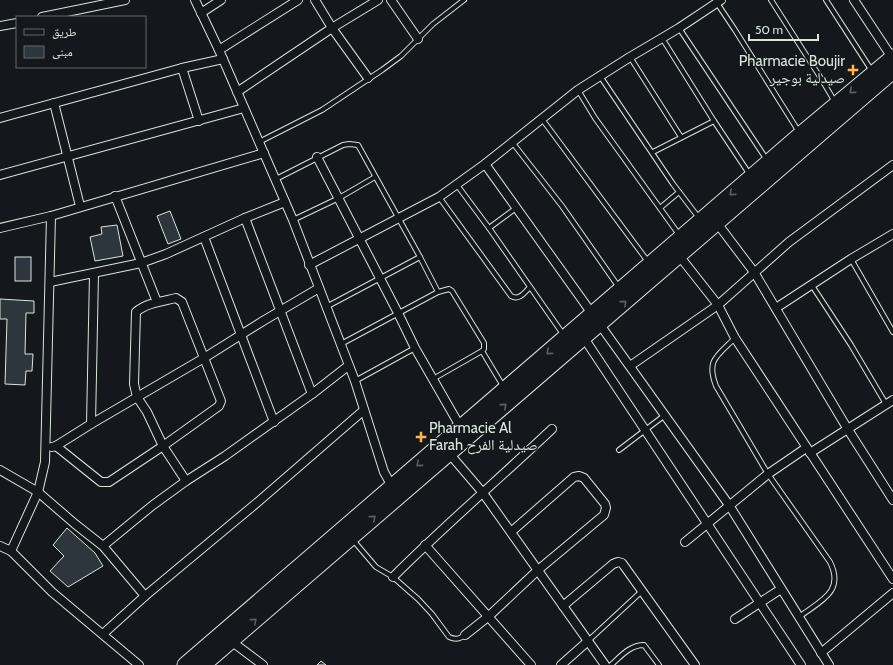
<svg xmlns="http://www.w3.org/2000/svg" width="893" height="665" viewBox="0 0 893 665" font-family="Cabin,'Noto Naskh Arabic',sans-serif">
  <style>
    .building { fill: #2c363c; stroke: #d8e6dc }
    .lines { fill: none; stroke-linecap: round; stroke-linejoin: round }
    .lane-casing { stroke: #d8e6dc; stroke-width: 6 }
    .street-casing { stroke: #d8e6dc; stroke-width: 10 }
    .highway-casing { stroke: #d8e6dc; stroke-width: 17 }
    .lane { stroke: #14181c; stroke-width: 4 }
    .street { stroke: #14181c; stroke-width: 8 }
    .highway { stroke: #14181c; stroke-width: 15 }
    .oneway { stroke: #59605f }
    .poi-dot { fill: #ffb74d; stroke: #14181c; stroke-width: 1.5 }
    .labels { text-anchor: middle; stroke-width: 3; stroke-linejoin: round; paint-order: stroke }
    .poi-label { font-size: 15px; fill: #d8e6dc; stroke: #14181c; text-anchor: end }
  </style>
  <rect width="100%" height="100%" fill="#14181c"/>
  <g class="building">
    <polygon points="170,211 181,239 168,244 157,216"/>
    <polygon points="117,225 123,256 95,261 90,237 102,234 101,227"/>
    <rect x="15" y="257" width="16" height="24"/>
    <polygon points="0,299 34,301 34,313 26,313 25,354 33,354 32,371 26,371 25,385 5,384 7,319 0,319"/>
    <polygon points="67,528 95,553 103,566 68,587 50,571 64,556 53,545"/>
    <polygon points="321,661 326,665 317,665"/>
  </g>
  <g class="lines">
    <defs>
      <g id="lane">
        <polyline points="771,0 822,80 835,102"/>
        <polyline points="826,0 872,71"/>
        <polyline points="717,3 735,30 799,132"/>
        <polyline points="679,28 767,160"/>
        <polyline points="662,38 714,121 750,175"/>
        <polyline points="630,57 681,137"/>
        <polyline points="600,76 673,184 699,218"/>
        <polyline points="578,90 595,118 680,236"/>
        <polyline points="542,119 649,263"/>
        <polyline points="259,142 322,110 382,70 401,56 433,24 464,0"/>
        <polyline points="512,142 562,206 618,286"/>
        <polyline points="653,152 714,121"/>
        <polyline points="276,179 343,145 349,144 358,145 420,257 438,292"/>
        <polyline points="457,185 489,228 563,334"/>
        <path d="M439,197L511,296C519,301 525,292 530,287"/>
        <polyline points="660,208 679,192"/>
        <polyline points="293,220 339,198 375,177"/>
        <polyline points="489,228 516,208"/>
        <polyline points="851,259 893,332"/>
        <polyline points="811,284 851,345 886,404"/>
        <polyline points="326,307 420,257"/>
        <path d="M735,338C717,356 706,360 716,386L768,474L830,562C845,592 820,601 799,617"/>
        <polyline points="341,344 438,292 449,289 452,291 484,343 484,349 482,351 433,379"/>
        <polyline points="482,351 503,386"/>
        <polyline points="355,381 415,348"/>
        <polyline points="619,450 665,415"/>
        <path d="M353,540L376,567L393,577L418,599L432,614L449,637C456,640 459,639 465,635"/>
        <polyline points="588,641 642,591"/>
        <path d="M611,665C621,656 630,645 644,645L659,665"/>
      </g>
      <g id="street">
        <polyline points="195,0 219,50 293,220 355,381 384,472 393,488"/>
        <polyline points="315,0 332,28 368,78"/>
        <polyline points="391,0 418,39"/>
        <polyline points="854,0 893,59"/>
        <polyline points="201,13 221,0"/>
        <polyline points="42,17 125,0"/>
        <polyline points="0,26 17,23"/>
        <polyline points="219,50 298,0"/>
        <polyline points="182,68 199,121"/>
        <polyline points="237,92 332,28 378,0"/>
        <polyline points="54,103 80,206"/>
        <polyline points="0,118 182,68 223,59"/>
        <polyline points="317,157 398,313 415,348 461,428"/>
        <polyline points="485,164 729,505 829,665"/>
        <polyline points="0,175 244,108"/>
        <polyline points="115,196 157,302"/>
        <polyline points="245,218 312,394"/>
        <polyline points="717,223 754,272 847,428 893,500"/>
        <polyline points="0,228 51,216 264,153"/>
        <polyline points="204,237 274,422"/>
        <polyline points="677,253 718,305 735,338 893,579"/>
        <polyline points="309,265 439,197 485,164 578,90 630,57 679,28 721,0"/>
        <polyline points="50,282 141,263 166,254 245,218 285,202"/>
        <polyline points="776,308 851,259 893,234"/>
        <polyline points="584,338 801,665"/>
        <polyline points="630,366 718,305 789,242 893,165"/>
        <polyline points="91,424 94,274"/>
        <path d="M56,446L101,482H109L163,446L219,406L221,401L182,302L176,298C164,301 146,303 136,312L134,384L137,397L147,412L163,446L186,481"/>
        <polyline points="52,447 56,446 91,424 204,358 263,321 319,288"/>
        <polyline points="448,452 483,493 605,665"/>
        <polyline points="810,453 893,400"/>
        <polyline points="0,470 38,492 75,524 103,546 145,596"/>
        <polyline points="685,542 768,474 806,448"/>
        <polyline points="425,545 531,665"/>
        <polyline points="0,546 11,551 52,592 139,665"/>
        <polyline points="103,546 153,505 186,481 225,456 312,394 348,366"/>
        <polyline points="11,551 38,492 45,462 51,216"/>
        <path d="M393,577C444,526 499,479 552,429"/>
        <polyline points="563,606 613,564 618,562 622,563 695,665"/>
        <polyline points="735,619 781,589"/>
        <polyline points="103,634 145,596 259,501 364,410"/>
        <polyline points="465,635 489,616 538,570 604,515 606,508 605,504 584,478 579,476 574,477 511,532"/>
        <polyline points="231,641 263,665"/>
        <polyline points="821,653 893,593"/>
        <polyline points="561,665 588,641"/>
      </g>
      <g id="highway">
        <polyline points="185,665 801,134 893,57"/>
        <polyline points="203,665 893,71"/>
      </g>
    </defs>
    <use href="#lane" class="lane-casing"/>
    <use href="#street" class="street-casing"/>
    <use href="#highway" class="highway-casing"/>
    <use href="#lane" class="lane"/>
    <use href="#street" class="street"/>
    <use href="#highway" class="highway"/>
  </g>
  <defs><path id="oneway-chevron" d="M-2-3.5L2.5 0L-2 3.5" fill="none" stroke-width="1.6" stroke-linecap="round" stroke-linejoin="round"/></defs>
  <g class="oneway">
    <use href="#oneway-chevron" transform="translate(852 91) rotate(140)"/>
    <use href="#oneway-chevron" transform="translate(732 193) rotate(139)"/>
    <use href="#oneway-chevron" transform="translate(624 303) rotate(-41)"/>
    <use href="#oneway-chevron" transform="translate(549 352) rotate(140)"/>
    <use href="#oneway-chevron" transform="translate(504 406) rotate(-41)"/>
    <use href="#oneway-chevron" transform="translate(419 464) rotate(139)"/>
    <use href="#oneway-chevron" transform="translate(373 518) rotate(-41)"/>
    <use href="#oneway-chevron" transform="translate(254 621) rotate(-41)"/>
  </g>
  <g class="poi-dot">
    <path d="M851 64h4v4h4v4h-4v4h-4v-4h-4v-4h4z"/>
    <path d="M419 431h4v4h4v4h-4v4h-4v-4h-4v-4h4z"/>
  </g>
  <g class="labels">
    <g class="poi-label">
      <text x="845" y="66">Pharmacie Boujir<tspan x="845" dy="17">صيدلية بوجير</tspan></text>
      <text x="429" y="433" text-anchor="start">Pharmacie Al<tspan x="429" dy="17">Farah صيدلية الفرح</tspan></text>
    </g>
  </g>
  <rect x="16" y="16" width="130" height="52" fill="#14181c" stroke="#626a69"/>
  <rect x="24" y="29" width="20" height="6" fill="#14181c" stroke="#626a69"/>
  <text x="52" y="36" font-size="12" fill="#d8e6dc">طريق</text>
  <rect x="24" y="46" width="20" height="12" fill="#2c363c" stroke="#626a69"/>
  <text x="52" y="56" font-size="12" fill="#d8e6dc">مبنى</text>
  <path d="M749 34v6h69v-6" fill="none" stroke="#d8e6dc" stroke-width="2"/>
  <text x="755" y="34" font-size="12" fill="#d8e6dc" stroke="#14181c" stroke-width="3" paint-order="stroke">50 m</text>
</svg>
